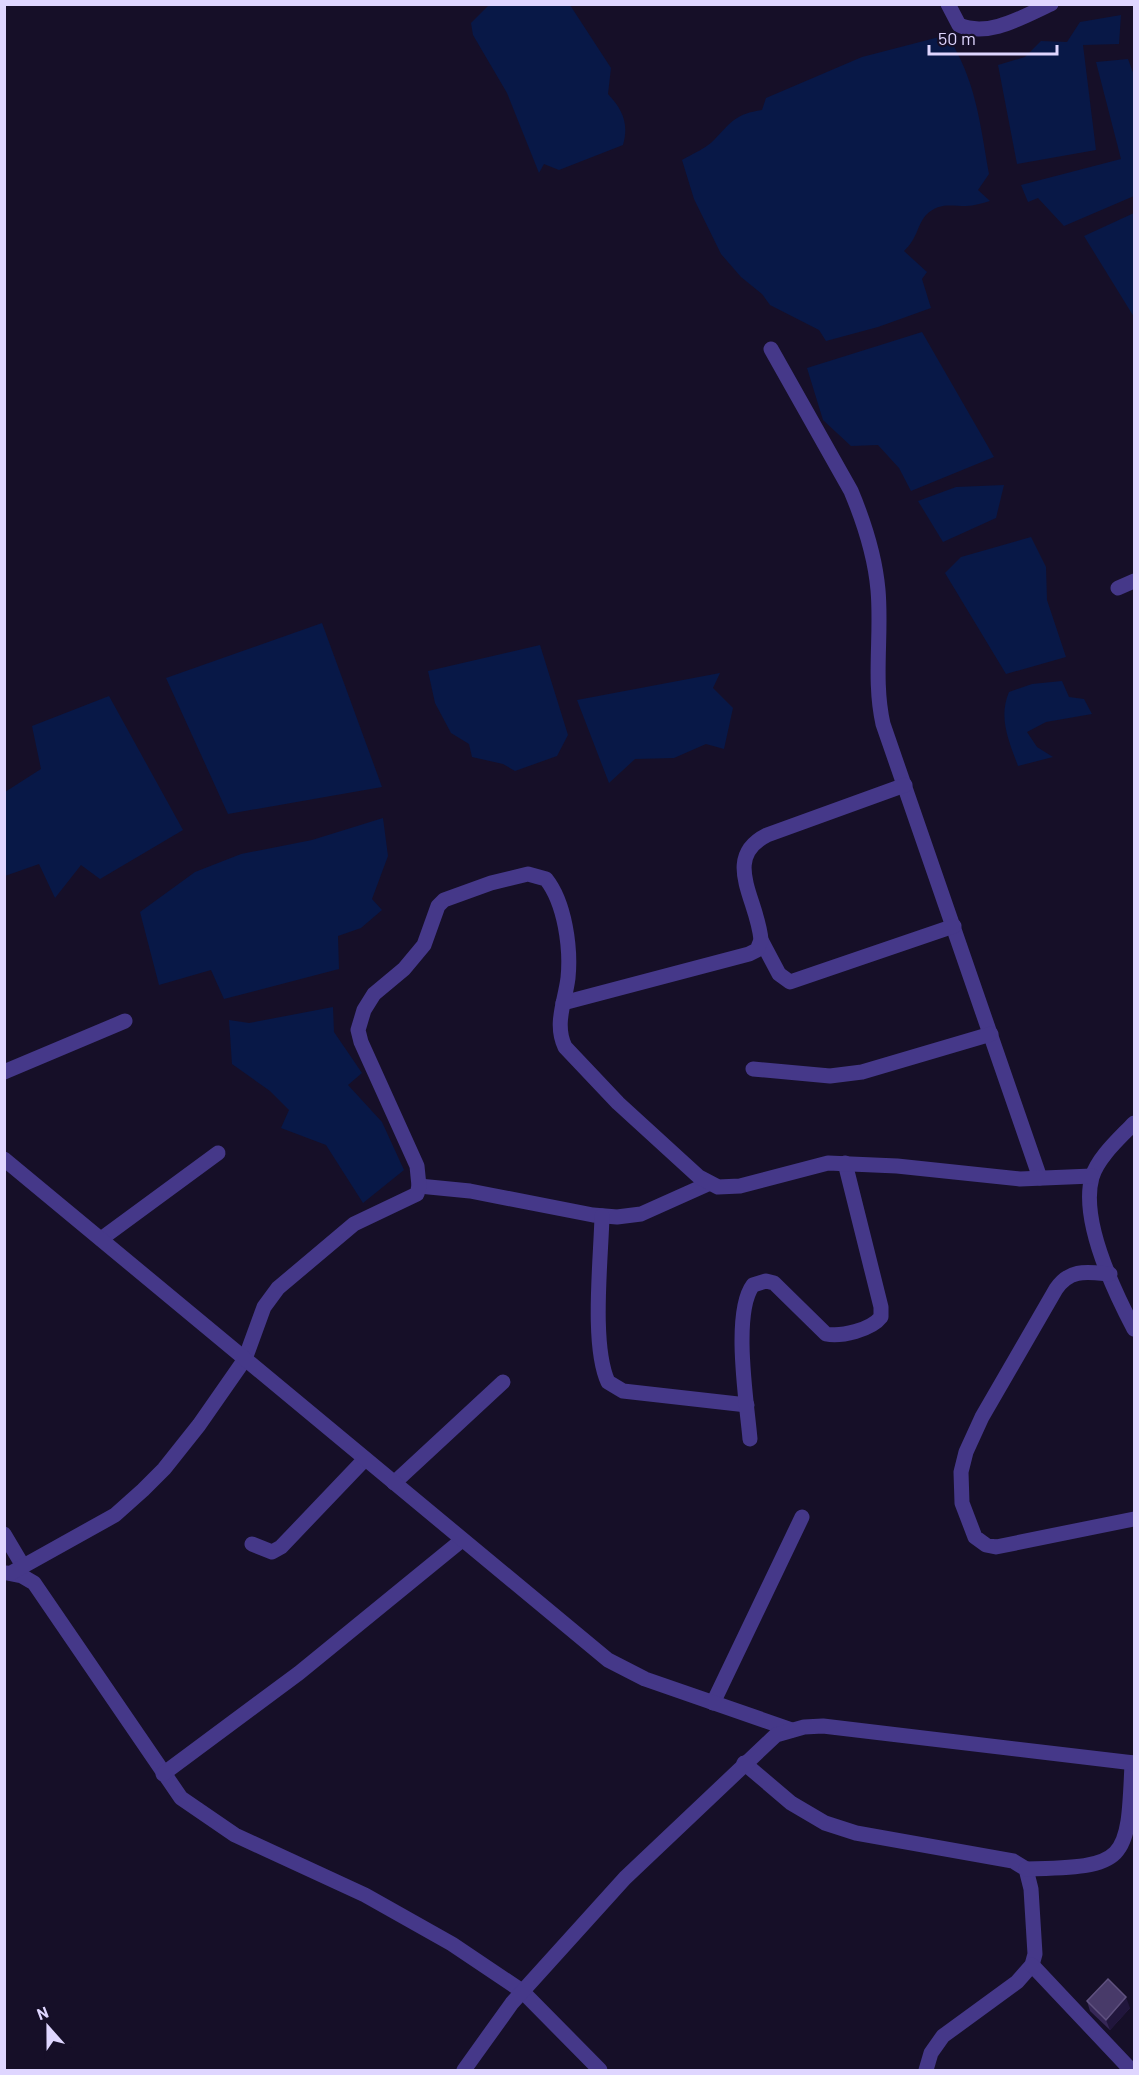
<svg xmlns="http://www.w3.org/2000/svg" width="1139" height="2075" viewBox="0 0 1139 2075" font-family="Barlow,sans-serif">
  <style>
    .water { fill: #081847 }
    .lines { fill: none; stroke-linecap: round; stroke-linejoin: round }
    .minor { stroke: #453889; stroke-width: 15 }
    .tertiary { stroke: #453889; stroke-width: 15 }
    .wall { fill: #362757 }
    .shaded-wall { fill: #21163c }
    .building { fill: #483a69; stroke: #605280; stroke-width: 1.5 }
  </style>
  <rect width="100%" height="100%" fill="#160f28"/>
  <g class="water">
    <path d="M490,4L570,5L611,68L608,94C623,110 629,124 623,145L559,170L544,164L539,173L507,93L473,35L471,23Z"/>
    <polygon points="1121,15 1119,44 1083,45 1096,150 1017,164 998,65 1025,57 1041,41 1067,42 1080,22"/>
    <path d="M947,35C976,80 980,123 989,174L978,190L990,201C982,203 974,206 966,206C951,206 939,202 926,215C917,225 918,238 904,251L927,272L922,279L931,308L878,327L826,341L819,330L770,305L762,294L741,277L721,254L694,199L682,160C692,154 707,148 715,139C732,121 736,114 762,110L766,98L862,57Z"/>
    <polygon points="1128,59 1134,75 1134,196 1064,226 1038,198 1028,202 1021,185 1121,159 1096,62"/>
    <polygon points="1134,213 1134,317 1084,236"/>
    <polygon points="922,332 994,457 911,491 899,468 878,445 851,446 823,420 807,368"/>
    <polygon points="1004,485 996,518 943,542 918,501 956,487"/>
    <polygon points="1031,537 1046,567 1047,600 1066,657 1006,674 945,573 961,557"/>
    <polygon points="322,623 382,787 228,814 166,678"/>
    <polygon points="540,645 568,735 557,756 515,771 503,764 472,757 469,744 451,733 435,703 428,671"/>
    <polygon points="720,673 713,688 733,708 724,749 706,744 674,758 635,759 609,783 577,700"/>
    <path d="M1062,681L1069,697L1084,699L1092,714L1046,722L1027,732L1037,747L1053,757L1018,766C1009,741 998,718 1009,692L1032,684Z"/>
    <polygon points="109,696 183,830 100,879 81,865 55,898 39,864 5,876 5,792 41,769 32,726"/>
    <polygon points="383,818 388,856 372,899 382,910 361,928 338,936 339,969 224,999 211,970 159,985 140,912 195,872 241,854 312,840"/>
    <polygon points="333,1007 334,1032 362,1073 348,1085 382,1122 404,1170 363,1203 326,1145 281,1128 289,1110 270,1091 232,1064 229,1020 249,1023"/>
  </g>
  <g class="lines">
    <g class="minor">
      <path d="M948,4L959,25C989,38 1024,16 1051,4"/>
      <path d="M771,349L851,491C864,522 875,556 878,590C882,635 873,680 883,724L1040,1178"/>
      <polyline points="1118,588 1134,581"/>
      <polyline points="761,940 779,974 790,982 954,926"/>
      <path d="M563,1003L749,954L757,950L761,940C758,900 721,858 767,835L905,785"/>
      <polyline points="753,1069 830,1076 862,1072 991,1034"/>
      <polyline points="4,1072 125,1021"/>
      <path d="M1134,1123C1120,1138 1098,1157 1092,1177C1080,1220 1114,1291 1134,1329"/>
      <polyline points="419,1186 470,1191 593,1215 617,1217 641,1214 708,1184"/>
      <path d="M602,1216C601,1259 591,1345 608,1382L623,1391L747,1405"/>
      <polyline points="101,1239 218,1153"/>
      <path d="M1110,1274C1088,1272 1070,1268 1056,1289L982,1417L966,1452L961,1472L962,1503L975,1537L986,1545L996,1547L1134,1519"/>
      <path d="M750,1439C747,1404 732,1313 753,1285L766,1281L774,1283L826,1334C841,1337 871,1330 881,1317V1307L845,1163"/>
      <polyline points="394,1483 503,1382"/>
      <polyline points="4,1534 23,1566"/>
      <polyline points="252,1544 272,1552 281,1547 365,1459"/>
      <polyline points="7,1573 22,1576 34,1583 181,1798 235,1835 365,1895 452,1944 522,1991 600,2070"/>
      <path d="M11,1573L115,1515L143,1490L164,1469L199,1425L245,1359L264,1307L278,1288L354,1224L417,1194L419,1186L417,1166L361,1042L358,1030L364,1010L374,994L404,969L424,945L438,906L444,900L491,883L528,874L546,879C565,903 571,948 568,978C565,1002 554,1024 565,1047L618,1103L699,1177L718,1187L740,1186L828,1163L897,1166L1020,1179L1092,1176"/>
      <polyline points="713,1703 802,1517"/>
      <polyline points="744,1763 791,1803 825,1823 856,1833 1013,1861 1026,1869 1031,1889 1035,1954 1032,1965 1017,1982 943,2036 931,2053 926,2070"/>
      <polyline points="163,1774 299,1673 462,1540"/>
      <path d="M1026,1869C1127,1867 1128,1863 1132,1763"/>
      <polyline points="1032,1965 1131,2070"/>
    </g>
    <g class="tertiary">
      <polyline points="4,1159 608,1660 645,1679 792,1730"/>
      <polyline points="464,2070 512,2003 625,1878 776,1735 804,1727 823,1726 1134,1763"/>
    </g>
  </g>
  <polygon class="wall" points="1087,2001 1130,2008 1110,2030 1090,2011"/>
  <polygon class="shaded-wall" points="1126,1997 1130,2008 1110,2030 1106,2020"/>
  <polygon class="building" points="1108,1979 1126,1997 1106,2020 1087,2001"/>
  <rect width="1139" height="2075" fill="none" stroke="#dfd6ff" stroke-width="12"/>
  <g transform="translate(48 2027) rotate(339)" stroke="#160f28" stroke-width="4.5" paint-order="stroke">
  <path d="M0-4.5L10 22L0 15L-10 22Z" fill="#dfd6ff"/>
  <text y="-9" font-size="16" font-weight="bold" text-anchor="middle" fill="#dfd6ff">N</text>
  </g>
  <path d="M929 45v9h128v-9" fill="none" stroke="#dfd6ff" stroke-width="3"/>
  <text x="938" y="45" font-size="18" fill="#dfd6ff" stroke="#160f28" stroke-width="4.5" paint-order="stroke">50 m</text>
</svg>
